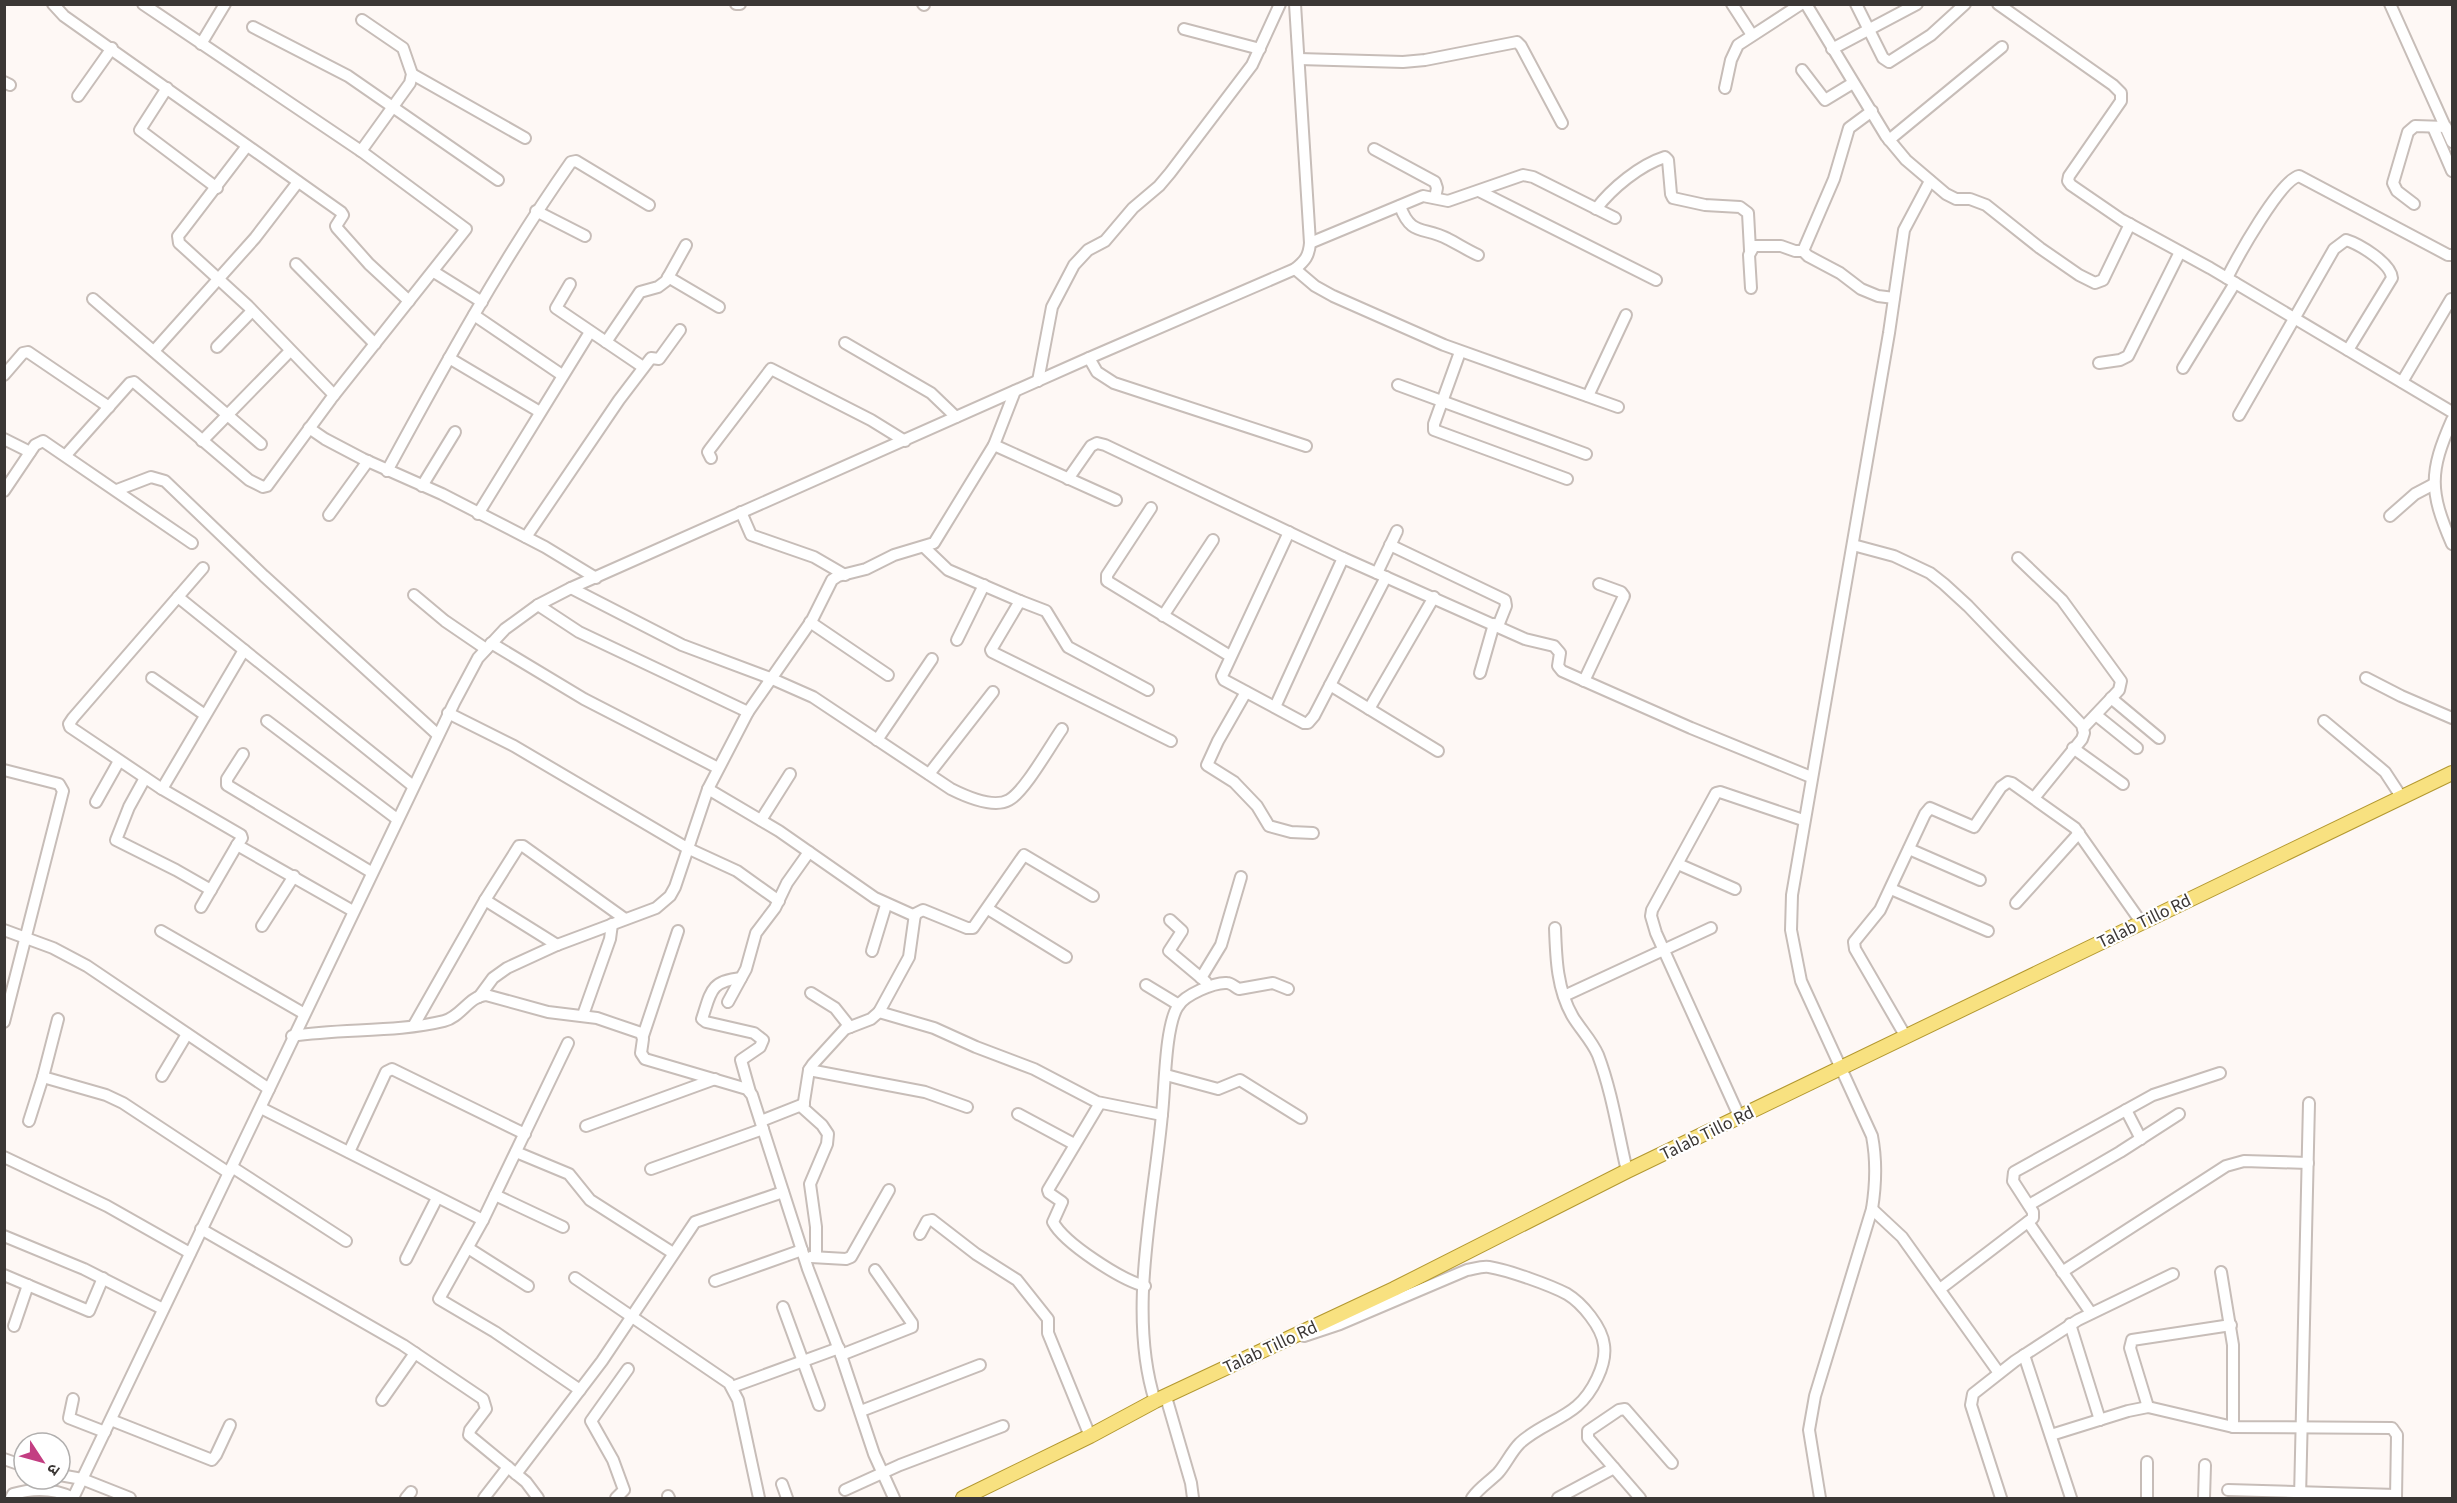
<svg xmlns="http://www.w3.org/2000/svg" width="2457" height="1503" viewBox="0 0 2457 1503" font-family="'Source Sans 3','Noto Sans Devanagari',sans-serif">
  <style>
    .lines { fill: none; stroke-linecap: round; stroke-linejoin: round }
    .minor-casing { stroke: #c7bdb8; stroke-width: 14 }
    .major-casing { stroke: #b3982f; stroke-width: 16 }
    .minor { stroke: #fff; stroke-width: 10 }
    .major { stroke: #f8e180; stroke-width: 14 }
    .labels { text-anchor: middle; stroke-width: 4.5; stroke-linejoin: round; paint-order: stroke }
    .street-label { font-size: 18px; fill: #3b3735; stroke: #fff }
  </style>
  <rect width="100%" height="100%" fill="#fef8f5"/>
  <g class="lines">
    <defs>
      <g id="minor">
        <polyline points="53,4 64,16 341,212 343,215 336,226 337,228 369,264 409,301"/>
        <polyline points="736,4 740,4"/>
        <polyline points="923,4 924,5"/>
        <polyline points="1732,4 1752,35"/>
        <polyline points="1806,4 1886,136 1906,160 1946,194 1956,199 1970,199 1986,205 2040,248 2079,275 2095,283 2103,280 2130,224"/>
        <polyline points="1856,4 1883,58 1889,62 1931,35 1965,4"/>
        <polyline points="1998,4 2113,85 2121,93 2121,101 2069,176 2068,181 2071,185 2122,220 2210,268 2452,412"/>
        <polyline points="2390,4 2452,142"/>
        <polyline points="253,27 348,76 498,180"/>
        <polyline points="1184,29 1260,49"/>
        <polyline points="201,44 225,4"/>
        <polyline points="1832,49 1917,4"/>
        <polyline points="1299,59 1403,62 1425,60 1517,42 1521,46 1562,123"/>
        <polyline points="1802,70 1825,100 1853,83"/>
        <polyline points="412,74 525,138"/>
        <polyline points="4,82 10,85"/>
        <polyline points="167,88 140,130 217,188"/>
        <polyline points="1725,88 1731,60 1738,45 1801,4"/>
        <polyline points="78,96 112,48"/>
        <polyline points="1872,111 1849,128 1834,179 1803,251 1808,256 1840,273 1861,289 1878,296 1894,298"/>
        <polyline points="2433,127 2452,171"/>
        <polyline points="1889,140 2002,47"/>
        <polyline points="247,146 182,231 178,236 179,243 248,306 334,395"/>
        <polyline points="1374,149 1435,182 1437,188 1435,198"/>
        <polyline points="361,151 410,83 412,74 403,48 362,20"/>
        <polyline points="1479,191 1656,280"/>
        <polyline points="2414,204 2397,191 2393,183 2408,132 2415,126 2446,127"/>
        <path d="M1400,206C1411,237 1424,226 1448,239C1458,244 1467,250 1478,255"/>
        <path d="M1596,209C1612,188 1640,165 1665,157L1668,160L1671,194L1673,198L1705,205L1740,207L1748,213L1750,250"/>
        <polyline points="536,211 585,236"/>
        <polyline points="1310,243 1423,196 1448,201 1523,175 1533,177 1615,218"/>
        <polyline points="296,264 375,344"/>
        <polyline points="1295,269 1315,286 1333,296 1444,345 1618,407"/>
        <polyline points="434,272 482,302"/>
        <polyline points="668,277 719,307"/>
        <path d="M2227,278C2237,258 2280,180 2299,176L2448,255H2452"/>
        <polyline points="570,284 556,308 643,367"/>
        <polyline points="1751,288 1749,255 1754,246 1781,246 1795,251 1803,251"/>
        <polyline points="93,299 261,444"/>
        <polyline points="474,315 562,375"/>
        <polyline points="606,342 640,292 658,287 666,281 686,245"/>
        <polyline points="845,343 931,393 956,417"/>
        <polyline points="217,347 252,311"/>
        <polyline points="154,351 255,238 298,182"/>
        <polyline points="1460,352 1434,424 1434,430 1567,479"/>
        <polyline points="449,358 540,412"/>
        <polyline points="1089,358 1097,372 1114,383 1306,446"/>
        <polyline points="2099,363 2120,360 2128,356 2180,252"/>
        <polyline points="2183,368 2235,283"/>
        <polyline points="4,375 23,353 28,352 109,407"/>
        <polyline points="1038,381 1052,307 1074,265 1088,250 1105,241 1133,208 1159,186 1170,173 1252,65 1280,4"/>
        <polyline points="2402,382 2451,299"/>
        <polyline points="1398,385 1586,454"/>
        <polyline points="1588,396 1626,315"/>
        <path d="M2239,415L2334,249L2346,240C2359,244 2391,263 2392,278L2348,350"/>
        <path d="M2452,420C2429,472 2429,491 2452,544"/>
        <polyline points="309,428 325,439 363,459 442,494 545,547 596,578"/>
        <polyline points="4,439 30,452"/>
        <polyline points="202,441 290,351"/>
        <polyline points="994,445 1116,500"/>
        <polyline points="66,455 130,383 134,382 249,480 263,487 267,486 331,399 466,229 361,151 143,4"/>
        <polyline points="711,458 708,452 710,449 771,369 871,420 905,441"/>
        <path d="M387,471C444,366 502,260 571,162L576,161L649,205"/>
        <polyline points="1068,479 1091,446 1097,443 1105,445 1343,558 1525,639 1554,646 1560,653 1558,666 1562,671 1691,728 1811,777"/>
        <polyline points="422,486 455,432"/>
        <polyline points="117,490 151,477 165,481 264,576 438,735"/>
        <polyline points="4,491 35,445 43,441 192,543"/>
        <polyline points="1151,508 1107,575 1107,581 1230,656"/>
        <polyline points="741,512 751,535 814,557 845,575"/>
        <polyline points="478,514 590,332"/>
        <polyline points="329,515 368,461"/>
        <polyline points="2390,516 2415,494 2434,484"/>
        <polyline points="1289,532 1222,676 1224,680 1304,723 1308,723 1314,716 1386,577"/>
        <polyline points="526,537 619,400 651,358 659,359 680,330"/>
        <polyline points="1390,545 1505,600 1506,606 1498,626"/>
        <polyline points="1853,545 1894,556 1930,573 1944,584 1968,606 2082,725 2084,733 2082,739 2034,798"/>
        <polyline points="924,547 948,570 1020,601 991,650 992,652 1171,741"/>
        <polyline points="2018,558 2062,600 2121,681 2119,690 2083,728"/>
        <polyline points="203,568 73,718 69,724 70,727 162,789 241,835 242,838 237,845 353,911"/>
        <polyline points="1377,573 1397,531"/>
        <path d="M571,588L682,645L770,678L813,697L951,789C965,796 993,809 1009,800C1025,791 1050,746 1062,729"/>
        <polyline points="414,595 445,621 486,649"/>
        <polyline points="178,597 413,786"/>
        <polyline points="1020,601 1046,611 1068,647 1148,690"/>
        <polyline points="538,605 579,632 748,712"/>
        <polyline points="1163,616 1213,540"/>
        <polyline points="810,622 888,675"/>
        <polyline points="957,640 984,585"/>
        <polyline points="491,643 584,699 718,768"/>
        <polyline points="1480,673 1494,624"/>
        <polyline points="152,678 205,715"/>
        <polyline points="2366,678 2401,696 2452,718"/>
        <polyline points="1584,681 1624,596 1621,592 1599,584"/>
        <polyline points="1330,685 1438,751"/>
        <polyline points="1246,692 1218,741 1207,765 1234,782 1257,806 1269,826 1291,832 1313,833"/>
        <polyline points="2111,698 2159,738"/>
        <polyline points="1275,707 1343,558"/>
        <polyline points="1369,709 1434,597"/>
        <polyline points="448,713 514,746 687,848 737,871 779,901"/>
        <polyline points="2096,715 2137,748"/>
        <polyline points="267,721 397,819"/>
        <polyline points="2324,721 2385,772 2402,798"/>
        <polyline points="877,740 932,659"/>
        <polyline points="2073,748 2123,784"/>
        <polyline points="243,754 227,779 227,785 371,872"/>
        <polyline points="4,770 59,784 63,791 4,1022"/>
        <polyline points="929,774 993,692"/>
        <polyline points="145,778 129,807 116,840 176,870 211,890"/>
        <polyline points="162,789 244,650"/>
        <polyline points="708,789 779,831 875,898 915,916"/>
        <polyline points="96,802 119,761"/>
        <polyline points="761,820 790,774"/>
        <polyline points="1909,849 1980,880"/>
        <polyline points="1678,864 1735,889"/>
        <polyline points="1891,889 1988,931"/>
        <polyline points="485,900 557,945"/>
        <polyline points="2016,903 2079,833"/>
        <polyline points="201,907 237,845"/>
        <polyline points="988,909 1066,957"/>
        <polyline points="1170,920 1182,931 1169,951 1206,982"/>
        <polyline points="262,926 294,876"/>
        <path d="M1555,928C1556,958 1557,990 1573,1017C1581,1030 1592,1041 1598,1055C1612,1092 1618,1133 1627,1171"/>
        <polyline points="4,930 53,948 87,966 269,1089"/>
        <polyline points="161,931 303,1013"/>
        <polyline points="872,951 886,905"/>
        <path d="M741,978C710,981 711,992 702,1019L706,1022L754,1033L763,1040L760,1047L741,1060L750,1092"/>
        <polyline points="1201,978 1221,945 1241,877"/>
        <polyline points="1146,985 1179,1005"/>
        <polyline points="811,993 835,1008 850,1027"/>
        <polyline points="1564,996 1711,928"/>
        <polyline points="479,997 493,978 507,968 557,945 656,908 670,896 675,887 708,789 748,712 812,620 832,580 838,576 866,569 894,555 934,543 994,445 1015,391"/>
        <polyline points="728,1002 746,969 756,933 775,908 787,883 809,852"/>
        <polyline points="879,1012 934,1028 976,1047 1034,1069 1097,1102 1162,1115"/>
        <polyline points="583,1015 610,939 612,924"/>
        <polyline points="58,1019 43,1077 106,1095 123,1103 229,1173"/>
        <polyline points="414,1025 485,900 519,846 523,846 625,919"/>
        <path d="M292,1036C342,1028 395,1033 444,1021C461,1017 469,996 486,995L548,1012L597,1018L641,1033L643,1039L641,1053L645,1059L747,1089L752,1095L808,1269L841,1355L874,1454L894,1498"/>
        <polyline points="643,1036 678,931"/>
        <polyline points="1906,1037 1855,949 1854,942 1880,910 1925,814 1930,808 1974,827 2001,787 2008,782 2012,783 2075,828 2141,922"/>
        <polyline points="568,1043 483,1220 439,1299 495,1332 580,1390"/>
        <polyline points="809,1070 925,1092 967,1107"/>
        <polyline points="1166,1075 1218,1089 1240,1080 1301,1118"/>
        <polyline points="162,1076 187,1034"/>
        <path d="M1100,1103L1048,1190L1049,1193L1062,1202L1053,1222C1064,1243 1121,1280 1145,1286"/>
        <polyline points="261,1108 483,1220"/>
        <polyline points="2126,1110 2141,1139"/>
        <polyline points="1018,1114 1074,1144"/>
        <polyline points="1740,1118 1656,933 1651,916 1652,910 1716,793 1720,792 1803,820"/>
        <polyline points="29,1121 43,1077"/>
        <polyline points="761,1121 804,1104"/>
        <polyline points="586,1126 715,1079"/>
        <polyline points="349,1152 386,1072 392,1069 525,1134"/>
        <polyline points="516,1152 569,1174 590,1200 673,1253"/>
        <polyline points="4,1157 107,1206 190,1253"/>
        <polyline points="232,1167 346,1241"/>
        <polyline points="651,1169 763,1129"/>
        <polyline points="495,1195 563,1227"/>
        <polyline points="2029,1205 2120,1152 2179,1114"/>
        <polyline points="1872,1209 1902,1237 1999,1373"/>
        <polyline points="2028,1222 2091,1313"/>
        <polyline points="201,1229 403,1345 483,1399 486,1409 470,1430 469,1435 526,1482 538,1498"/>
        <polyline points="920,1234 927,1221 932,1220 976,1254 1017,1280 1048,1319 1048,1333 1090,1436"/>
        <polyline points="4,1236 84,1269 163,1309"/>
        <polyline points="468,1248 528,1286"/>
        <polyline points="811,1257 846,1259 851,1257 889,1190"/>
        <polyline points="816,1257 816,1227 810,1184 827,1144 828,1134 822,1125 803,1108 809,1070 813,1064 845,1029 871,1019 879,1012 909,957 915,914 923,910 967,928 973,928 1024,855 1093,896"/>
        <polyline points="406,1259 437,1198"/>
        <polyline points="2062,1272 2226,1166 2244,1161 2308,1163"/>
        <polyline points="2221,1272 2233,1345 2233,1427"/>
        <polyline points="4,1275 89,1311 103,1278"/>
        <polyline points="575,1278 729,1383 738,1400 759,1498"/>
        <polyline points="715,1281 802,1250"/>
        <polyline points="1940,1289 2033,1218 2033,1212 2013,1181 2014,1172 2153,1095 2220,1073"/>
        <polyline points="783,1307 819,1405"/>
        <polyline points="2070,1324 2100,1420"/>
        <polyline points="14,1326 28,1285"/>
        <path d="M1304,1336L1340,1324L1467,1270C1474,1269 1481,1266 1489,1267C1508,1270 1550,1285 1567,1294C1582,1303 1602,1327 1604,1345C1607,1365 1592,1393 1577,1406C1561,1420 1537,1427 1520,1443C1511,1452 1506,1464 1498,1473C1489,1482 1479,1488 1472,1498"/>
        <polyline points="841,1355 912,1327 912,1323 875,1270"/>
        <polyline points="2024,1355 2071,1498"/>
        <polyline points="732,1387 839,1348"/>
        <polyline points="1166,1397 1191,1483 1193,1498"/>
        <polyline points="73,1399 69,1418 105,1432"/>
        <polyline points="382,1400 415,1353"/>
        <path d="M1155,1401C1127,1313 1154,1204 1162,1114C1165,1088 1165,1026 1178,1006C1185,995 1214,982 1227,983C1231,983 1235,987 1239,989L1273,983L1288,989"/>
        <polyline points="2148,1407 2130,1348 2132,1340 2231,1325"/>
        <polyline points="861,1411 980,1365"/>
        <polyline points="111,1420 212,1460 216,1455 230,1425"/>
        <polyline points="2051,1435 2128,1411 2148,1407 2233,1427 2392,1428 2397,1435 2396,1498"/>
        <polyline points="4,1459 24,1466"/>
        <polyline points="2147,1462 2147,1498"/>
        <polyline points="516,1474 602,1361 695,1222 783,1192"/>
        <polyline points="60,1475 82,1479 130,1498"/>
        <polyline points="782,1484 787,1498"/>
        <polyline points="845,1490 900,1465 1003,1426"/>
        <polyline points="2228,1490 2396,1495"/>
        <polyline points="668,1496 669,1498"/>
        <path d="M11,1498L13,1494C34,1488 54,1488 73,1498"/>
        <path d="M73,1498L454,703L478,658L505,629L538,605L571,588L1089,358L1295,269C1305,261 1309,256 1310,243L1295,4"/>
        <polyline points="406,1498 411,1492"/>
        <polyline points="484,1498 508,1467"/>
        <polyline points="616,1498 624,1490 613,1460 591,1421 628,1369"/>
        <polyline points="1558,1498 1614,1468"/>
        <polyline points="1640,1498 1588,1438 1588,1431 1619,1410 1625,1409 1672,1463"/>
        <path d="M1820,1498L1809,1430L1815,1396L1872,1209C1876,1184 1877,1162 1872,1136L1801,981L1791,930L1792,895L1889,333L1904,230L1930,181"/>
        <polyline points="2001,1498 1971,1405 1973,1394 2015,1361 2078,1320 2173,1274"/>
        <polyline points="2204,1498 2205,1465"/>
        <polyline points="2300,1498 2309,1103"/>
      </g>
      <polyline id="major" points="963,1498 1090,1436 1155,1401 1394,1289 1627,1171 2452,773"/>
    </defs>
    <use href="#minor" class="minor-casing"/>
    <use href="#major" class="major-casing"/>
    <use href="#minor" class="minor"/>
    <use href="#major" class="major"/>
  </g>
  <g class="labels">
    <g class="street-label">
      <text transform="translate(2144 921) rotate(-26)" y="6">Talab Tillo Rd</text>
      <text transform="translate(1707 1133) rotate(-26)" y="6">Talab Tillo Rd</text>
      <text transform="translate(1270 1347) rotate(-25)" y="6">Talab Tillo Rd</text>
    </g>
  </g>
  <rect width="2457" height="1503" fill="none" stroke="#3b3735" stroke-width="12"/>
  <g transform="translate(42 1461) rotate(126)"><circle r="28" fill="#ffffff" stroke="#b1afae" stroke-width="1.5"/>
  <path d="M0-4.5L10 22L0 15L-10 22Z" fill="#c33e82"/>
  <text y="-9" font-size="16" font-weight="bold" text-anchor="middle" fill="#3b3735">उ</text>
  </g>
</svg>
